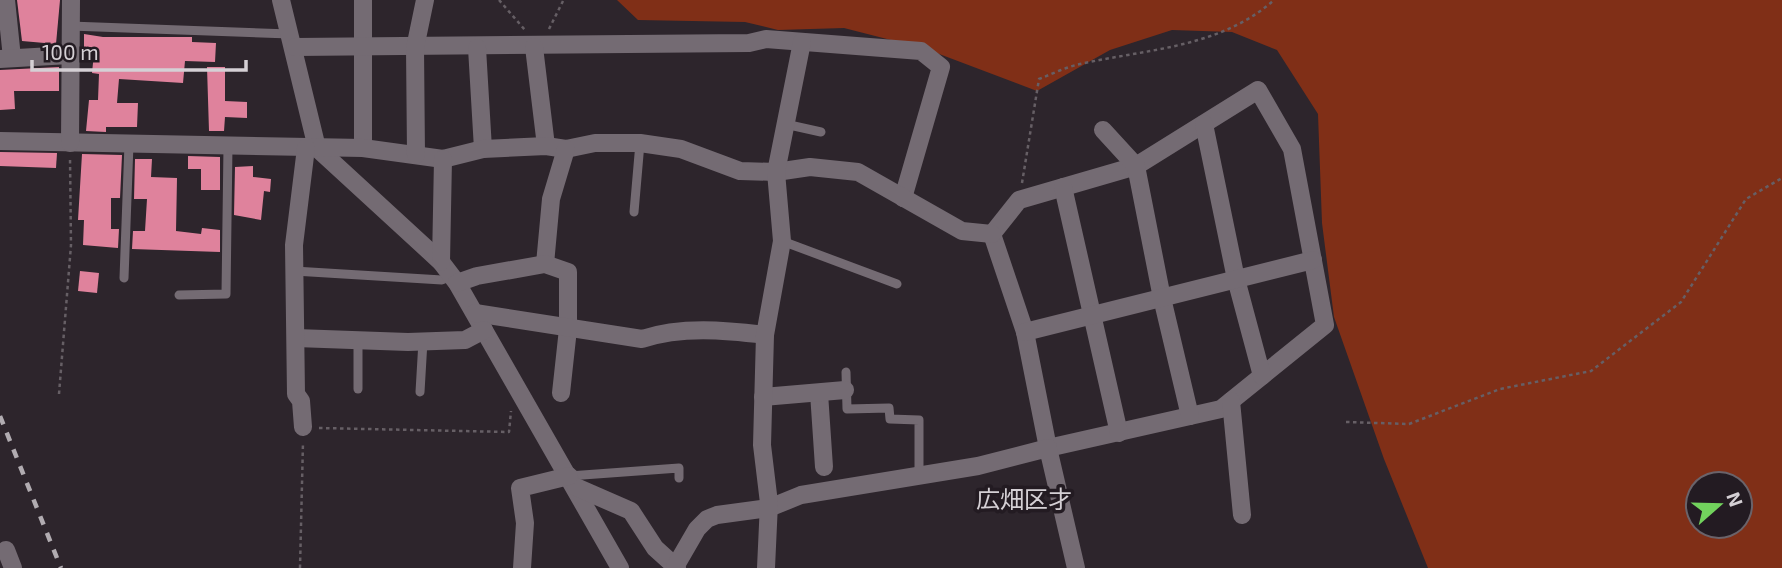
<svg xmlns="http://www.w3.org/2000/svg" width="1782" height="568" viewBox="0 0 1782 568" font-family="'Exo 2','Noto Sans JP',sans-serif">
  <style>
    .forest { fill: #802f17; fill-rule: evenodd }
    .building { fill: #df829c }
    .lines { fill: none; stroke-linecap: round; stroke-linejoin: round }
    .path { stroke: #665f65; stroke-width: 2.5; stroke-dasharray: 3.5 3.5; stroke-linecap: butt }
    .lane { stroke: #746b73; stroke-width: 9 }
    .street { stroke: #746b73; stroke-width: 18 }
    .rail { stroke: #b1acb1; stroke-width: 4.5; stroke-dasharray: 9 9; stroke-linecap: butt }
    .labels { text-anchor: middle; stroke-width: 7; stroke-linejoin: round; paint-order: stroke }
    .quarter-label { font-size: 24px; fill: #d5d0d5; stroke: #231b22 }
  </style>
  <rect width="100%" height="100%" fill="#2d252c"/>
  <path class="forest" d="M617,0H1782V568H1428L1384,459L1334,317L1322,223L1318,114L1277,50L1232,32L1172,30L1110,50L1037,91L926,49L844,28L778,30L745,22L638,20ZM1698,484H1740V526H1698Z"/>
  <g class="building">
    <polygon points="17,0 60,0 56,44 22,41"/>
    <polygon points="84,34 103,37 192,37 192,42 216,43 215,62 185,61 183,83 119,79 117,103 138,103 137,127 106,127 106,132 86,131 89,100 98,100 99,74 92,73 94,53 84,52"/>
    <polygon points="59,67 59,91 14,91 15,109 0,110 0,70"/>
    <polygon points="207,67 225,67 225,101 247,102 247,118 225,117 224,131 209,131"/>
    <polygon points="0,152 57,153 56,168 0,166"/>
    <polygon points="82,154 122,155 120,198 111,198 111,229 119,229 118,248 83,245 84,220 78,220"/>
    <polygon points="188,156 220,157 220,190 201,190 201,169 188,169"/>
    <polygon points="135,159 152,159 151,177 177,178 176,231 201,234 202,228 220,230 220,252 132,249 133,231 145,231 147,199 134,199"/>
    <polygon points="253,166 253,177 271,179 270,192 264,191 261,220 234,215 235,167"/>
    <polygon points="80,271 99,273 97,293 78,291"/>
  </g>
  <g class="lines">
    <g class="path">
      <polyline points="499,0 525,30"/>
      <polyline points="549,29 563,1"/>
      <path d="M1022,183L1039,79C1052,74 1066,67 1080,64C1147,49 1220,48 1274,0"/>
      <polyline points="59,394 71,245 70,157"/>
      <polyline points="1346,422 1409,424 1500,389 1591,371 1681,302 1746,199 1782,178"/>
      <polyline points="319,428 509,432 511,411"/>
      <polyline points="300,568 303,442"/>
    </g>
    <g class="lane">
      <polyline points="70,26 290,34"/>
      <polyline points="785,124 821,132"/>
      <polyline points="634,212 640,143"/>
      <polyline points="782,241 897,284"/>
      <polyline points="294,271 442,280 451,276"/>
      <polyline points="124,278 129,144"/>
      <polyline points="179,295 226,294 228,146"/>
      <polyline points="846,372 847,409 889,408 890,419 919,420 919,478"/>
      <polyline points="358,389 358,340"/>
      <polyline points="420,392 423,341"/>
      <polyline points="569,476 679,468 679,478"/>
    </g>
    <g class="street">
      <polyline points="6,0 12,58"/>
      <polyline points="281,0 317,148 441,262 457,283 620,568"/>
      <polyline points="363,0 363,148"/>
      <polyline points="295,47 749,43 766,39 921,51 941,67 903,198"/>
      <polyline points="534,47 546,146"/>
      <polyline points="477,48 483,149"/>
      <polyline points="0,59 69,55"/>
      <polygon points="1258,90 1292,149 1325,325 1221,409 1048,448 1025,332 992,234 1019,200 1136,166"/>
      <polyline points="1204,124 1236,279 1262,376"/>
      <polyline points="1103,130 1136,166 1162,298 1190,416"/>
      <polyline points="0,141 363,148 443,159 483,149 546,146 566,149 595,143 640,143 681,149 740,171 776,172 810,167 858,172 962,231 992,234"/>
      <polyline points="70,143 71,0"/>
      <polyline points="416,155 415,48 425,0"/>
      <polyline points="1063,187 1119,433"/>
      <polyline points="441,262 443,159"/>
      <polyline points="545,264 551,199 566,149"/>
      <polyline points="457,283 477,276 545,264 568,272 568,329 561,393"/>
      <path d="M475,313L642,339C681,326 725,330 765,335"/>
      <polyline points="1025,332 1313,260"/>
      <polyline points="296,338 408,342 465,340 484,330"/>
      <polyline points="819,393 824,467"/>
      <polyline points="763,397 845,390"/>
      <polyline points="1231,401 1242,515"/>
      <polyline points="303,427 301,401 296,394 294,245 306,148"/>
      <polyline points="576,487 631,511 655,548 677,568"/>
      <polyline points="6,550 13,568"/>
      <polyline points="675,567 697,529 707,519 717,515 769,508 801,495 978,466 1048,448 1076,568"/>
      <polyline points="522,568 525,523 520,488 569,476"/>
      <polyline points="766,568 769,503 762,445 765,335 782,241 776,172 802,42"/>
    </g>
    <polyline class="rail" points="0,416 61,568"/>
  </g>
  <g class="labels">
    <g class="quarter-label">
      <text x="1024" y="508">広畑区才</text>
    </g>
  </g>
  <g transform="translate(1719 505) rotate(70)"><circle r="33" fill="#231b22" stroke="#6a636a" stroke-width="2"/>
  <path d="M0-5L12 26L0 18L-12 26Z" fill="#72d25d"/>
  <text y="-10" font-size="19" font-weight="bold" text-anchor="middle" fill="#d5d0d5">N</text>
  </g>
  <path d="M32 60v10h214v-10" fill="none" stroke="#d5d0d5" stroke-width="3.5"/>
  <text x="42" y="60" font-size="21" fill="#d5d0d5" stroke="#231b22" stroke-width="5" paint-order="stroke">100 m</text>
</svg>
